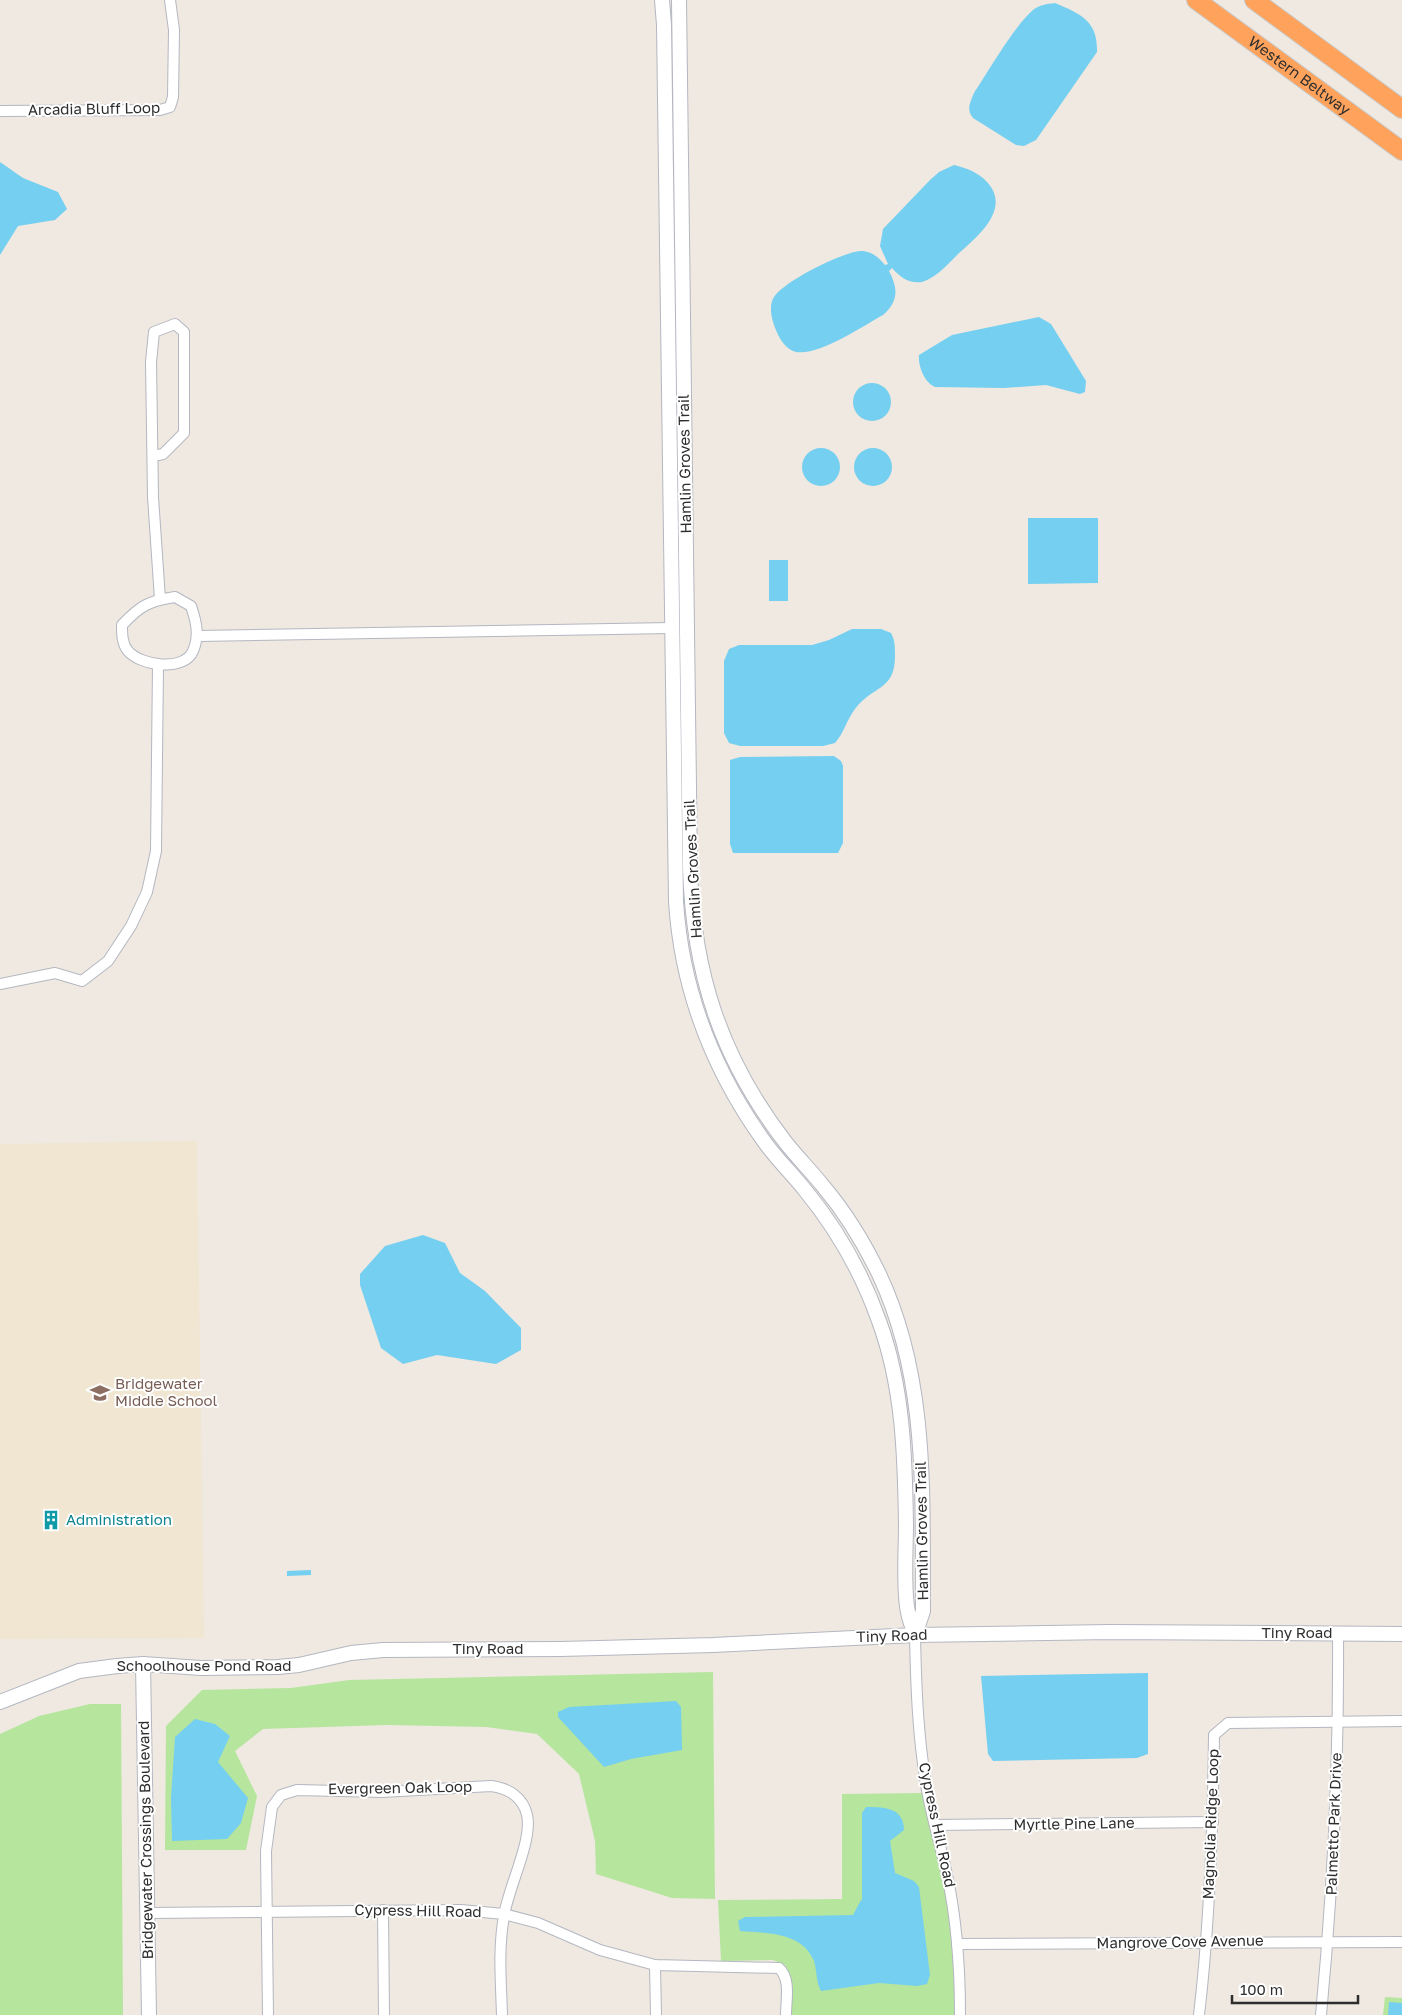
<svg xmlns="http://www.w3.org/2000/svg" width="1402" height="2015" viewBox="0 0 1402 2015" font-family="'Golos Text',sans-serif">
  <style>
    .education { fill: #f0e6d1 }
    .green { fill: #b6e59e }
    .water { fill: #75cff0 }
    .lines { fill: none; stroke-linecap: round; stroke-linejoin: round }
    .street-casing { stroke: #b4b7c1; stroke-width: 12 }
    .secondary-casing { stroke: #b4b7c1; stroke-width: 16 }
    .highway-casing { stroke: #c9c9c9; stroke-width: 20 }
    .street { stroke: #fff; stroke-width: 10 }
    .secondary { stroke: #fff; stroke-width: 14 }
    .highway { stroke: #ffa35c; stroke-width: 18 }
    .labels { text-anchor: middle; stroke-width: 4; stroke-linejoin: round; paint-order: stroke }
    .street-label { font-size: 15px; fill: #2e2e2e; stroke: #fff }
    .education-label { font-size: 15px; fill: #785e54; stroke: #fff; text-anchor: start }
    .culture-label { font-size: 15px; fill: #0d838f; stroke: #fff; text-anchor: start }
  </style>
  <rect width="100%" height="100%" fill="#efe9e1"/>
  <polygon class="education" points="197,1141 204,1638 0,1639 0,1144"/>
  <g class="green">
    <polygon points="713,1672 715,1899 672,1898 596,1874 595,1841 579,1774 537,1734 486,1727 386,1725 263,1729 235,1751 257,1796 246,1850 165,1850 166,1726 202,1690 291,1688 349,1680"/>
    <polygon points="90,1704 121,1704 123,2015 0,2015 0,1734 39,1716"/>
    <path d="M922,1793C929,1824 938,1855 944,1887C952,1929 955,1975 954,2015H791V1978L785,1965L773,1960L721,1961L718,1900L842,1899V1794Z"/>
    <polygon points="1385,1997 1402,1998 1402,2015 1383,2015"/>
  </g>
  <g class="water">
    <path d="M1055,3C1081,14 1098,21 1097,52L1036,140L1024,146L1016,145L973,118C966,109 970,103 974,93C988,72 1015,25 1033,10C1039,5 1047,4 1055,3Z"/>
    <polygon points="0,162 23,178 58,192 67,209 55,220 18,226 0,255"/>
    <path d="M954,165C967,168 979,173 987,182C1012,209 977,237 958,254C948,264 936,278 922,282C909,284 900,277 892,268L889,271C898,288 899,301 883,315C863,326 819,356 796,352C786,350 779,338 776,330C772,321 768,306 774,297C783,282 845,250 863,251C873,252 879,258 885,265L888,264L880,246L883,229L930,180L939,172Z"/>
    <path d="M1039,317L1051,324L1086,381L1085,392L1080,394L1046,385L1004,388L935,387C925,383 918,367 919,355L952,335Z"/>
    <circle cx="872" cy="402" r="19"/>
    <circle cx="821" cy="467" r="19"/>
    <circle cx="873" cy="467" r="19"/>
    <polygon points="1028,518 1098,518 1098,583 1028,584"/>
    <rect x="769" y="560" width="19" height="41"/>
    <path d="M852,629H881L891,633C895,640 895,647 895,656C895,691 873,685 855,709C847,719 844,733 835,743L823,746H740L729,743L724,733V661L729,649L739,645H812L829,640Z"/>
    <polygon points="834,756 841,761 843,766 843,843 838,853 733,853 730,844 730,760 740,757"/>
    <polygon points="423,1235 445,1243 460,1273 485,1291 521,1328 521,1350 496,1364 437,1355 403,1364 381,1348 360,1285 360,1274 385,1246"/>
    <polygon points="311,1570 311,1575 287,1576 287,1571"/>
    <polygon points="1148,1673 1148,1754 1137,1758 993,1761 988,1754 981,1676"/>
    <polygon points="676,1701 681,1707 682,1750 631,1759 604,1767 558,1717 558,1712 569,1707"/>
    <polygon points="195,1719 215,1724 230,1736 218,1762 248,1798 241,1823 227,1839 172,1841 171,1798 175,1737"/>
    <path d="M866,1807C883,1807 904,1807 904,1830L890,1841L895,1873L914,1881L919,1887L930,1975L927,1984L917,1986L879,1983L821,1991C816,1982 817,1971 814,1961C802,1932 767,1933 740,1931L738,1921L745,1917L853,1915L861,1900L862,1901V1813Z"/>
    <polygon points="1389,2002 1402,2003 1402,2015 1388,2015"/>
  </g>
  <g class="lines">
    <defs>
      <g id="street">
        <polyline points="0,111 160,110 170,107 173,97 174,30 170,0"/>
        <polyline points="153,456 163,454 184,433 184,332 175,324 154,332 151,362 153,497 160,599"/>
        <path d="M175,597L191,606C196,621 200,635 193,651C184,672 141,666 128,651C122,644 122,634 122,625C140,606 148,601 175,597Z"/>
        <polyline points="198,636 671,628"/>
        <polyline points="0,984 55,973 82,981 108,961 131,926 147,892 156,851 158,665"/>
        <path d="M915,1635C916,1687 918,1739 927,1790C932,1819 941,1847 947,1875C957,1921 960,1968 960,2015"/>
        <polyline points="935,1825 1213,1822"/>
        <polyline points="383,1910 384,2015"/>
        <path d="M147,1913L461,1910L504,1914L538,1923L600,1950L655,1965L779,1968C791,1979 786,2000 786,2015"/>
        <polyline points="957,1944 1402,1942"/>
        <polyline points="655,1965 656,2015"/>
        <path d="M268,2015L266,1851L272,1807L281,1795L297,1790L382,1792L491,1786C508,1788 523,1797 527,1815C533,1840 508,1888 504,1916C498,1949 501,1981 502,2015"/>
        <path d="M1199,2015C1210,1922 1213,1829 1214,1735L1228,1723L1402,1721"/>
        <path d="M1321,2015C1333,1888 1339,1761 1338,1634"/>
      </g>
      <g id="secondary">
        <path d="M662,0L664,25L676,902C682,992 713,1071 766,1144C778,1160 792,1174 805,1190C837,1229 862,1273 879,1321C903,1386 905,1455 906,1525C906,1549 903,1590 908,1612C909,1620 913,1628 915,1635"/>
        <path d="M679,0L690,867C693,973 721,1059 786,1143C798,1158 811,1171 823,1186C845,1212 864,1243 879,1274C929,1380 922,1496 923,1611L915,1635"/>
        <polyline points="143,1664 149,2015"/>
        <polyline points="0,1702 79,1671 117,1666 143,1664 201,1668 278,1667 299,1665 351,1653 383,1650 561,1649 713,1645 915,1635 1110,1632 1402,1634"/>
      </g>
      <g id="highway">
        <path id="s1" d="M1196,0L1402,151"/>
        <polyline points="1254,0 1402,109"/>
      </g>
    </defs>
    <use href="#street" class="street-casing"/>
    <use href="#secondary" class="secondary-casing"/>
    <use href="#highway" class="highway-casing"/>
    <use href="#street" class="street"/>
    <use href="#secondary" class="secondary"/>
    <use href="#highway" class="highway"/>
  </g>
  <defs>
    <symbol id="school-bare" viewBox="-9 -9 18 18"><path d="M0-5L7-2L0 1L-7-2ZM-4 1L0 2.5L4 1V4Q0 6-4 4Z" fill="#8d6e63" stroke="#fff" stroke-width="2.5" paint-order="stroke"/></symbol>
    <symbol id="building-bare" viewBox="-9 -9 18 18"><path d="M-4-6H4V6H1V3H-1V6H-4ZM-2.5-4.3h1.7v1.8h-1.7ZM.8-4.3h1.7v1.8H.8ZM-2.5-1h1.7V.8h-1.7ZM.8-1h1.7V.8H.8Z" fill="#0f9aa8" stroke="#fff" stroke-width="2.5" paint-order="stroke"/></symbol>
  </defs>
  <g fill-rule="evenodd">
    <use href="#school-bare" x="86" y="1379" width="28" height="28"/>
    <use href="#building-bare" x="37" y="1506" width="28" height="28"/>
  </g>
  <g class="labels">
    <g class="street-label">
      <text dy="5" stroke="none"><textPath href="#s1" startOffset="128">Western Beltway</textPath></text>
      <text transform="translate(94 109) rotate(-1)" y="5">Arcadia Bluff Loop</text>
      <text transform="translate(685 464) rotate(-91)" y="5">Hamlin Groves Trail</text>
      <text transform="translate(693 869) rotate(-93)" y="5">Hamlin Groves Trail</text>
      <text transform="translate(922 1531) rotate(-91)" y="5">Hamlin Groves Trail</text>
      <text x="1297" y="1638">Tiny Road</text>
      <text transform="translate(892 1636) rotate(-2)" y="5">Tiny Road</text>
      <text x="488" y="1654">Tiny Road</text>
      <text x="204" y="1671">Schoolhouse Pond Road</text>
      <text transform="translate(400 1788) rotate(-1)" y="5">Evergreen Oak Loop</text>
      <text transform="translate(1074 1824) rotate(-1)" y="5">Myrtle Pine Lane</text>
      <text transform="translate(1211 1824) rotate(-88)" y="5">Magnolia Ridge Loop</text>
      <text transform="translate(1334 1824) rotate(-88)" y="5">Palmetto Park Drive</text>
      <text transform="translate(937 1825) rotate(78)" y="5">Cypress Hill Road</text>
      <text transform="translate(146 1840) rotate(-91)" y="5">Bridgewater Crossings Boulevard</text>
      <text transform="translate(418 1911) rotate(1)" y="5">Cypress Hill Road</text>
      <text transform="translate(1180 1942) rotate(-1)" y="5">Mangrove Cove Avenue</text>
    </g>
    <g class="education-label">
      <text x="115" y="1389">Bridgewater<tspan x="115" dy="17">Middle School</tspan></text>
    </g>
    <g class="culture-label">
      <text x="66" y="1525">Administration</text>
    </g>
  </g>
  <path d="M1232 1995v8h126v-8" fill="none" stroke="#2e2e2e" stroke-width="2.5"/>
  <text x="1240" y="1995" font-size="15" fill="#2e2e2e" stroke="#ffffff" stroke-width="4" paint-order="stroke">100 m</text>
</svg>
